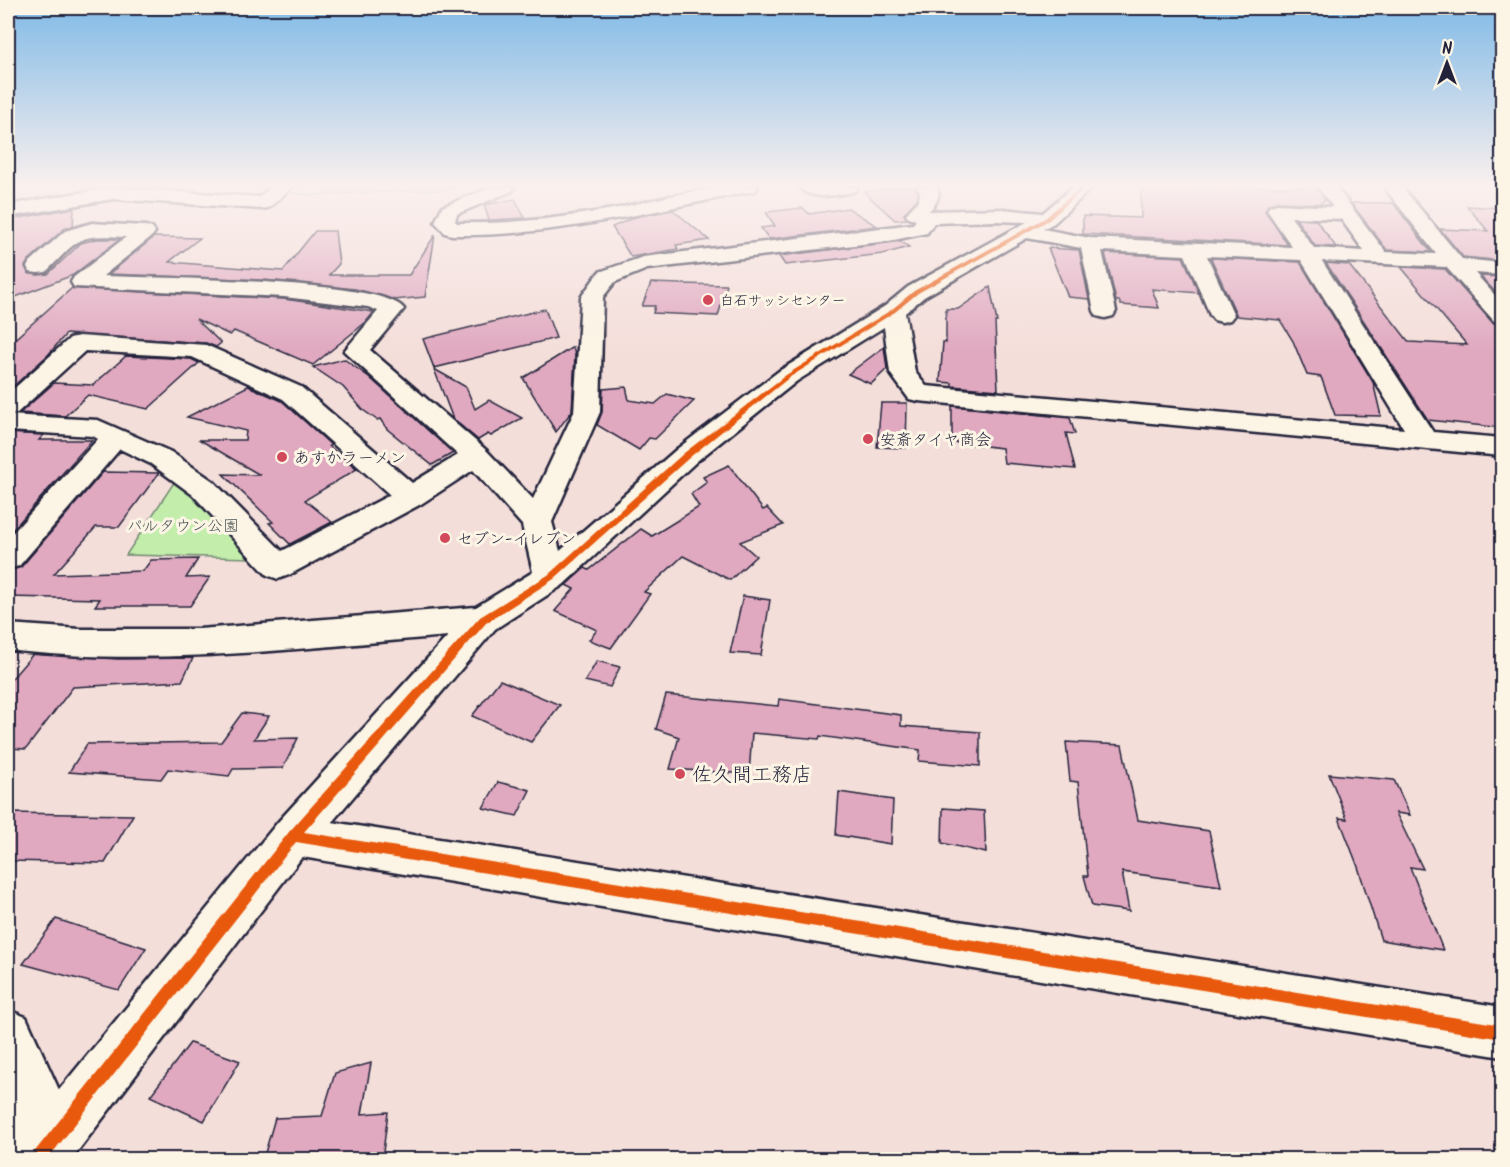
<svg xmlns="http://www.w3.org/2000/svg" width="1510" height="1167" viewBox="0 0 1510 1167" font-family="Kalam,'Klee One',sans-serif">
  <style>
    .green { fill: #c2edaa; stroke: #728872; stroke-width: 1.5 }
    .building { fill: #e0a9c0; stroke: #22223b; stroke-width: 1.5 }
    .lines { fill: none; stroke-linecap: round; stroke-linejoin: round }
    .minor-casing { stroke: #22223b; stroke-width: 5 }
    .minor { fill: #fcf5e5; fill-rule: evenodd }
    .cycleway-casing { stroke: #fcf5e5; stroke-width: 4 }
    .cycleway { fill: #e8590c; fill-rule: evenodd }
    .poi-dot { fill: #d1495b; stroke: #fcf5e5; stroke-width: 2 }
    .labels { text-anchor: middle; stroke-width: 6; stroke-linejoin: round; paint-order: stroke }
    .far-poi-label { font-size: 14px; fill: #22223b; stroke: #fcf5e5; text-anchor: start }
    .poi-label { font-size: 16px; fill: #22223b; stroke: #fcf5e5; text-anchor: start }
    .park-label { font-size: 16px; fill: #4a5557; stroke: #fcf5e5 }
    .near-poi-label { font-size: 20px; fill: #22223b; stroke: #fcf5e5; text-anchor: start }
  </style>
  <rect width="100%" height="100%" fill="#f4deda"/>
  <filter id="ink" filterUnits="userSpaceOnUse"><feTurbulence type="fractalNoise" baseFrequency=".0167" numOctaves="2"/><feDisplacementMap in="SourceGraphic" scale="12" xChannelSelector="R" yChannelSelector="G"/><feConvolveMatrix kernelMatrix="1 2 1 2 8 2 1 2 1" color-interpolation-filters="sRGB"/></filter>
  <g filter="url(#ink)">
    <g class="green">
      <polygon points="242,187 462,187 442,190 308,195"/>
      <polygon points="179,475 253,558 126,555"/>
    </g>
    <g class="building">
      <polygon points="899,187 914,187 918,192 917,199 904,214 907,219 895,220 864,192"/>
      <polygon points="1141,187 1316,187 1325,200 1320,204 1277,202 1268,205 1265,211 1288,245 1083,234 1083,216 1141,218"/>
      <polygon points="515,199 525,218 489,220 484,205"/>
      <polygon points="1351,203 1393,203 1431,252 1387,250"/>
      <polygon points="1467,206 1503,208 1503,261 1463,257 1440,229 1488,231"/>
      <polygon points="74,208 73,226 64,229 29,260 25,266 28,273 38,275 48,274 81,243 97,239 120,239 73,275 8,300 8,220"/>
      <polygon points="803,208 809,214 848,208 877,226 769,239 761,228 775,226 766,212"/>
      <polygon points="673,210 709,240 676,245 678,249 631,257 612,227 635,217"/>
      <polygon points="1296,219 1316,220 1336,247 1315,246"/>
      <polygon points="315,231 335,231 339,264 329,275 409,275 435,235 425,297 393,300 355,289 263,280 109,274 154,237 200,238 169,262 283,271"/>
      <polygon points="900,241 909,247 883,254 785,265 779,256"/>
      <polygon points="1048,248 1079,250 1089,299 1068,297"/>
      <polygon points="1105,253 1183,257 1199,293 1152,289 1159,308 1121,305 1119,301 1116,301"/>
      <polygon points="1211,258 1300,262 1373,382 1381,416 1335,415 1321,377 1307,375 1293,341 1280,320 1237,316"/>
      <polygon points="1326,263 1349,265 1409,342 1467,345 1401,267 1445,269 1492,322 1503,325 1503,428 1428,420"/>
      <polygon points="1480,276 1503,277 1503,300"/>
      <polygon points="651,283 681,284 727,285 718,316 653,313 655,306 642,306"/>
      <polygon points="990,287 997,322 995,322 998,390 952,386 952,383 940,382 943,342 946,343 946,309 958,309"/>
      <polygon points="72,288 284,299 374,312 366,322 313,365 234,331 230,335 196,319 221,343 216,347 206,343 66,334 48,355 8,391 8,345"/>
      <polygon points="545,309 556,338 434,368 423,339"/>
      <polygon points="573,347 575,355 572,411 556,432 523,378"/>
      <polygon points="884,347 887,369 871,384 848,374"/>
      <polygon points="126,356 191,359 199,363 148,409 88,395 65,416 20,413 54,383 93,385"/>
      <polygon points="344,359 369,377 453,453 432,465 387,429 380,419 377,420 363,410 343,387 313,367"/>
      <polygon points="434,369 466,387 475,409 489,400 522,418 491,436 488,434 478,440 453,419"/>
      <polygon points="248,386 282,401 331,445 329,446 357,469 305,500 332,522 290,544 269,523 273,522 223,474 260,475 200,440 245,440 246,431 187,417"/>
      <polygon points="626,387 629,400 655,404 667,394 694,401 655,439 649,438 639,450 597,425 602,412 603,389"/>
      <polygon points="881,403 907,403 906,448 877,447"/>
      <polygon points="952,406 1070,418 1075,434 1066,433 1075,469 1004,463 1002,448 952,442"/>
      <polygon points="8,433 44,435 39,440 92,440 8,535"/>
      <polygon points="729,465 763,510 767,508 783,525 740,542 756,556 730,580 683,556 644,592 650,594 611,648 589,640 597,630 555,611 574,589 566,585 585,568 589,570 641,529 652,536 699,507 691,494 707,482 703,477"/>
      <polygon points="103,472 159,473 119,527 96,527 54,574 143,571 151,560 198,559 186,578 210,577 190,606 95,606 100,599 8,597 8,571 21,567"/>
      <polygon points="743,596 770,600 761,655 730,653"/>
      <polygon points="33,654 118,659 193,658 182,681 73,687 26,749 8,748 8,683"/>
      <polygon points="597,661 620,667 610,687 585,681"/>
      <polygon points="500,680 560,705 531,742 472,716"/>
      <polygon points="666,695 778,706 779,699 901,715 901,726 980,732 980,766 919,761 920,750 820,736 819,739 752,733 749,774 670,769 679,737 656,729"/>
      <polygon points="242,713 269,716 254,739 298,738 283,768 233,769 229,776 168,769 161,779 69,772 87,744 221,742"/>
      <polygon points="1066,742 1122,745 1138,820 1209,831 1221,886 1122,872 1129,911 1092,906 1084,876 1088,876 1078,782 1070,781"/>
      <polygon points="1329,774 1394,780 1410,815 1396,813 1423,869 1410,867 1443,950 1381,940 1358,867 1339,818 1347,819"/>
      <polygon points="498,782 530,790 517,816 483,808"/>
      <polygon points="839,792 893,800 891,844 836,835"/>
      <polygon points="943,808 984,811 986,853 942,843"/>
      <polygon points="8,813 133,815 105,863 8,861"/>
      <polygon points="56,919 146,948 119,990 23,964"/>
      <polygon points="190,1043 240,1061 204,1121 150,1096"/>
      <polygon points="371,1063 362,1114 388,1112 382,1160 263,1160 275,1118 322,1116 335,1073"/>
    </g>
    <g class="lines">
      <defs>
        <g id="minor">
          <polygon points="113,187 259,197 272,187 292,187 270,207 263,209 113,199 8,217 8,205"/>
          <path d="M491,187H515L512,191L457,214L455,221L457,223C512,224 564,218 618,208C664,198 711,184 758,187L755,191L749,192C650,211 554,237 452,235L445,233L435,222L442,207Z"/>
          <path d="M800,187H858L855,191C840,195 810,201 800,187Z"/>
          <path d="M916,187H937C941,197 936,204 929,211L1002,209L1043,213L1073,187H1093L1054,223L1043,229L1090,238L1292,247L1267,210L1270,206L1277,204L1333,207L1318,187H1336L1386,252L1436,254L1384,187H1402L1462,259L1502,263V275L1475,273L1502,303V323L1494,321L1446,267L1322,261L1433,432L1502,438V456L918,401L909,399L890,373L884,327L797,381L697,461L563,585L495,629L332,822L1502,1007V1057L302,857L71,1160H10L14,1150V1108L8,1093V1010L26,1017L59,1090L278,822L448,636C301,648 154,667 8,650V624L80,629H199L476,607L533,572L522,525L473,470L421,504L289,575L278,579L267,575L193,495L151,464L120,449L19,566L8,569V538L98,439L93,436L8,431V394L70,338L79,336L206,345L301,387L412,483L458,455L344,351L378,311L368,307L284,297L74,287L71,282L74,277L126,237C76,234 80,238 46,272L38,273L30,272L27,267L30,262L65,231L92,223L145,226L152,228L155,232L152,236L103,276C148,278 384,279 404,309L370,350L486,450L533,499L574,412L581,297L599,272L643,257L913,224L916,220L909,218L906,214L919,200L920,191ZM1291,217L1341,219L1364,251L1314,248ZM994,221L1027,222L908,287L885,306L779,371L677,449L560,551L552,522L600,412L603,297L615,282L647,269L889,241L927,233L934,223ZM1027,238L1081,248L1094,311L1097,316L1105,318L1113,316L1116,311L1102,251L1185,255L1210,315L1214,320L1222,322L1230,320L1234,315L1207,256L1301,260L1404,429L926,386L915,372L905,313L924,297ZM85,351L192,357L283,399L390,495L282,551L213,481L171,452L98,420L8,415L17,413Z"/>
        </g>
      </defs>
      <use href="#minor" class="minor-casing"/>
      <use href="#minor" class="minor"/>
      <defs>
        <polygon id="cycleway" points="1081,187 1086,187 1049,220 918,293 895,312 790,377 690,457 554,579 486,623 304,832 1502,1025 1502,1039 296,842 47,1160 30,1160 32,1155 289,832 480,617 548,575 684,453 786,375 891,310 914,291 1045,218"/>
      </defs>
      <use href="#cycleway" class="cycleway-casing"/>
      <use href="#cycleway" class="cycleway"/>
    </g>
  </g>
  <linearGradient id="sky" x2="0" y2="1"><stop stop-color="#81bae7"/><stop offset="0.53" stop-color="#faf0ee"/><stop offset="1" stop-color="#faf0ee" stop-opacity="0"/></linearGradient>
  <rect width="1510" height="350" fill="url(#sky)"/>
  <g class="poi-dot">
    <circle cx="708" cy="300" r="6"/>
    <circle cx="868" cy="439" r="6"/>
    <circle cx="282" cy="457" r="6"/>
    <circle cx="445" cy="538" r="6"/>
    <circle cx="680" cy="774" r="6"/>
  </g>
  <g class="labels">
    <g class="far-poi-label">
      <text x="720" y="305">白石サッシセンター</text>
    </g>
    <g class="poi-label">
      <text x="880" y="445">安斎タイヤ商会</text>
      <text x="294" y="463">あすかラーメン</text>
      <text x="457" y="544">セブン-イレブン</text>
    </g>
    <g class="park-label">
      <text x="183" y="531">パルタウン公園</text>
    </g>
    <g class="near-poi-label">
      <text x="692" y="781">佐久間工務店</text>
    </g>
  </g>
  <rect width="1510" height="1167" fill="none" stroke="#fcf5e5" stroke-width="30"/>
  <rect x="15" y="15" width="1480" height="1137" fill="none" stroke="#22223b" stroke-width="2" filter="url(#ink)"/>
  <g transform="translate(1447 63)" stroke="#fcf5e5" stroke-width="4.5" paint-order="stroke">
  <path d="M0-4.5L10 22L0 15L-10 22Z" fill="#22223b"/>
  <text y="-9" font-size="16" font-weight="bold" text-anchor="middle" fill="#22223b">N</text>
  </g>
</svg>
